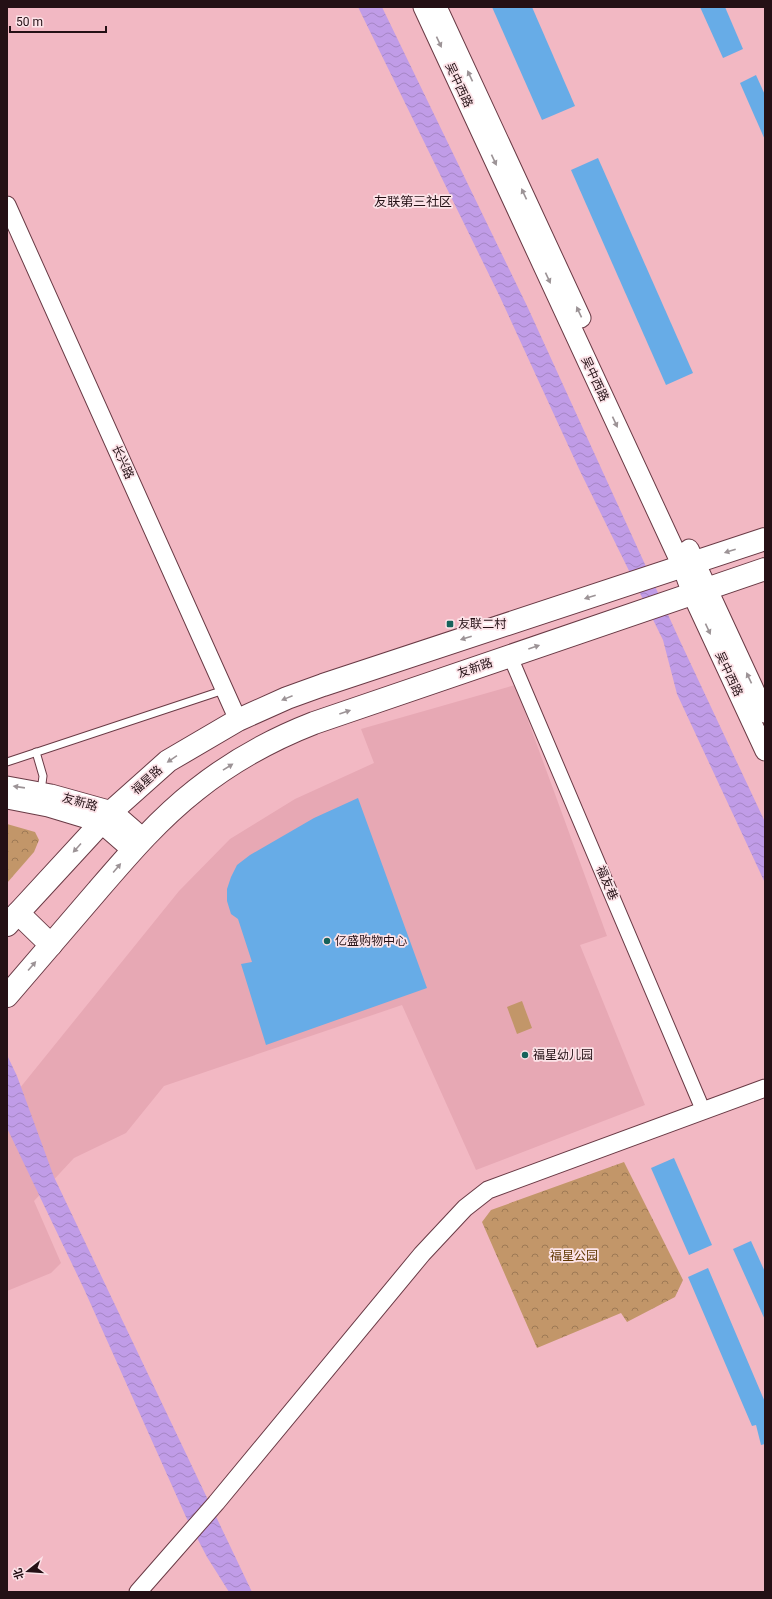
<svg xmlns="http://www.w3.org/2000/svg" width="772" height="1599" viewBox="0 0 772 1599" font-family="Roboto,'Noto Sans SC',sans-serif">
  <style>
    .built { fill: #e7a8b4 }
    .park { fill: url(#park-crowns) }
    .garden { fill: #c29669 }
    .water { fill: url(#water-waves) }
    .building { fill: #67ace7 }
    .lines { fill: none; stroke-linecap: round; stroke-linejoin: round }
    .service-casing { stroke: #693a45; stroke-width: 9 }
    .minor-casing { stroke: #693a45; stroke-width: 16 }
    .tertiary-casing { stroke: #693a45; stroke-width: 19 }
    .secondary-casing { stroke: #693a45; stroke-width: 21 }
    .primary-casing { stroke: #693a45; stroke-width: 24 }
    .service { stroke: #fff; stroke-width: 7 }
    .minor { stroke: #fff; stroke-width: 14 }
    .tertiary { stroke: #fff; stroke-width: 17 }
    .secondary { stroke: #fff; stroke-width: 19 }
    .primary { stroke: #fff; stroke-width: 22 }
    .oneway { fill: #9c9396 }
    .poi-dot { fill: #16625b; stroke: #fce3e8; stroke-width: 1.5 }
    .labels { text-anchor: middle; stroke-width: 3.5; stroke-linejoin: round; paint-order: stroke }
    .street-label { font-size: 12px; fill: #241015; stroke: #fce3e8 }
    .poi-label { font-size: 12px; fill: #241015; stroke: #fce3e8; text-anchor: start }
    .park-label { font-size: 12px; fill: #5f3700; stroke: #fce3e8 }
    .neighbourhood-label { font-size: 13px; fill: #241015; stroke: #fce3e8 }
  </style>
  <defs>
    <pattern id="park-crowns" width="20" height="18" patternUnits="userSpaceOnUse"><rect width="20" height="18" fill="#c29669"/><path d="M2 6a3 3 0 1 1 6 0M12 15a3 3 0 1 1 6 0" fill="none" stroke="#9d7955"/></pattern>
    <pattern id="water-waves" width="16" height="10" patternUnits="userSpaceOnUse"><rect width="16" height="10" fill="#c09ce7"/><path d="M0 5q4-4 8 0t8 0" fill="none" stroke="#a585c5"/></pattern>
  </defs>
  <rect width="100%" height="100%" fill="#f2b8c3"/>
  <polygon class="built" points="515,685 607,936 580,945 645,1105 476,1170 402,1005 164,1086 126,1133 74,1158 34,1201 61,1263 51,1273 7,1291 7,1104 179,891 230,839 295,799 374,763 361,729"/>
  <g class="park">
    <polygon points="7,824 35,832 39,840 34,852 7,883"/>
    <polygon points="624,1162 683,1280 675,1297 627,1322 621,1313 537,1348 482,1222 491,1210"/>
  </g>
  <polygon class="garden" points="522,1001 532,1028 517,1034 507,1007"/>
  <g class="water">
    <polygon points="358,7 382,7 528,308 680,641 765,822 765,883 677,694 663,640 579,469 500,297"/>
    <polygon points="7,1055 17,1076 54,1177 252,1592 229,1592 207,1557 186,1517 84,1289 7,1128"/>
  </g>
  <g class="building">
    <polygon points="492,7 532,7 575,106 542,120"/>
    <polygon points="700,7 725,7 743,49 723,58"/>
    <polygon points="756,75 765,95 765,140 740,83"/>
    <polygon points="598,158 693,373 666,385 571,170"/>
    <polygon points="358,798 427,988 266,1045 241,964 252,962 238,919 231,914 227,901 227,889 231,877 237,865 250,855 314,818"/>
    <polygon points="674,1158 712,1245 689,1255 651,1168"/>
    <polygon points="751,1241 765,1272 765,1320 733,1249"/>
    <polygon points="708,1268 765,1402 765,1444 761,1445 756,1425 752,1426 688,1277"/>
  </g>
  <g class="lines">
    <defs>
      <g id="service">
        <polyline points="36,752 43,776 41,791"/>
        <polyline points="7,762 224,690"/>
      </g>
      <polyline id="minor" points="510,656 703,1110"/>
      <g id="tertiary">
        <polyline points="7,205 238,720"/>
        <polyline points="138,1592 216,1503 422,1254 465,1208 488,1190 765,1088"/>
      </g>
      <g id="secondary">
        <polyline points="423,7 682,566 692,594 765,751"/>
        <polyline points="437,7 581,318"/>
        <polyline points="689,549 765,713"/>
        <polyline points="7,786 51,794 112,811 143,838"/>
        <polyline points="7,799 48,807 101,823 132,850"/>
      </g>
      <g id="primary">
        <polyline points="18,913 51,945"/>
        <polyline points="7,925 112,811 168,761 238,720 287,698 323,685 765,539"/>
        <path d="M7,996C37,961 68,925 98,890C129,854 159,819 196,790C231,762 273,739 314,723L765,569"/>
      </g>
    </defs>
    <use href="#service" class="service-casing"/>
    <use href="#minor" class="minor-casing"/>
    <use href="#tertiary" class="tertiary-casing"/>
    <use href="#secondary" class="secondary-casing"/>
    <use href="#primary" class="primary-casing"/>
    <use href="#service" class="service"/>
    <use href="#minor" class="minor"/>
    <use href="#tertiary" class="tertiary"/>
    <use href="#secondary" class="secondary"/>
    <use href="#primary" class="primary"/>
  </g>
  <defs><path id="oneway-solid" d="M-6-.8H1V-3.2L6.5 0L1 3.2V.8H-6Z"/></defs>
  <g class="oneway">
    <use href="#oneway-solid" transform="translate(439 42) rotate(65)"/>
    <use href="#oneway-solid" transform="translate(470 76) rotate(-115)"/>
    <use href="#oneway-solid" transform="translate(494 160) rotate(65)"/>
    <use href="#oneway-solid" transform="translate(524 194) rotate(-115)"/>
    <use href="#oneway-solid" transform="translate(548 278) rotate(65)"/>
    <use href="#oneway-solid" transform="translate(579 312) rotate(-115)"/>
    <use href="#oneway-solid" transform="translate(615 422) rotate(65)"/>
    <use href="#oneway-solid" transform="translate(730 551) rotate(162)"/>
    <use href="#oneway-solid" transform="translate(590 597) rotate(162)"/>
    <use href="#oneway-solid" transform="translate(708 629) rotate(65)"/>
    <use href="#oneway-solid" transform="translate(466 638) rotate(162)"/>
    <use href="#oneway-solid" transform="translate(534 647) rotate(-19)"/>
    <use href="#oneway-solid" transform="translate(749 678) rotate(-115)"/>
    <use href="#oneway-solid" transform="translate(287 698) rotate(158)"/>
    <use href="#oneway-solid" transform="translate(345 712) rotate(-19)"/>
    <use href="#oneway-solid" transform="translate(172 759) rotate(146)"/>
    <use href="#oneway-solid" transform="translate(228 767) rotate(-32)"/>
    <use href="#oneway-solid" transform="translate(19 787) rotate(-172)"/>
    <use href="#oneway-solid" transform="translate(77 848) rotate(132)"/>
    <use href="#oneway-solid" transform="translate(117 868) rotate(-50)"/>
    <use href="#oneway-solid" transform="translate(32 966) rotate(-49)"/>
  </g>
  <g class="poi-dot">
    <rect x="446" y="620" width="8" height="8" rx="2"/>
    <circle cx="327" cy="941" r="4"/>
    <circle cx="525" cy="1055" r="4"/>
  </g>
  <g class="labels">
    <g class="street-label">
      <text transform="translate(459 85) rotate(65)" y="4">吴中西路</text>
      <text transform="translate(595 379) rotate(65)" y="4">吴中西路</text>
      <text transform="translate(123 462) rotate(66)" y="4">长兴路</text>
      <text transform="translate(475 668) rotate(-19)" y="4">友新路</text>
      <text transform="translate(729 674) rotate(65)" y="4">吴中西路</text>
      <text transform="translate(147 780) rotate(-42)" y="4">福星路</text>
      <text transform="translate(80 802) rotate(16)" y="4">友新路</text>
      <text transform="translate(607 883) rotate(67)" y="4">福友巷</text>
    </g>
    <g class="poi-label">
      <text x="458" y="628">友联二村</text>
      <text x="335" y="945">亿盛购物中心</text>
      <text x="533" y="1059">福星幼儿园</text>
    </g>
    <g class="park-label">
      <text x="574" y="1260">福星公园</text>
    </g>
    <g class="neighbourhood-label">
      <text x="413" y="206">友联第三社区</text>
    </g>
  </g>
  <rect width="772" height="1599" fill="none" stroke="#241015" stroke-width="16"/>
  <g transform="translate(28 1571) rotate(253)" stroke="#fce3e8" stroke-width="3" paint-order="stroke">
  <path d="M0-3L7 15L0 10L-7 15Z" fill="#241015"/>
  <text y="-6" font-size="11" font-weight="bold" text-anchor="middle" fill="#241015">北</text>
  </g>
  <path d="M10 26v6h96v-6" fill="none" stroke="#241015" stroke-width="2"/>
  <text x="16" y="26" font-size="12" fill="#241015" stroke="#fce3e8" stroke-width="3" paint-order="stroke">50 m</text>
</svg>
